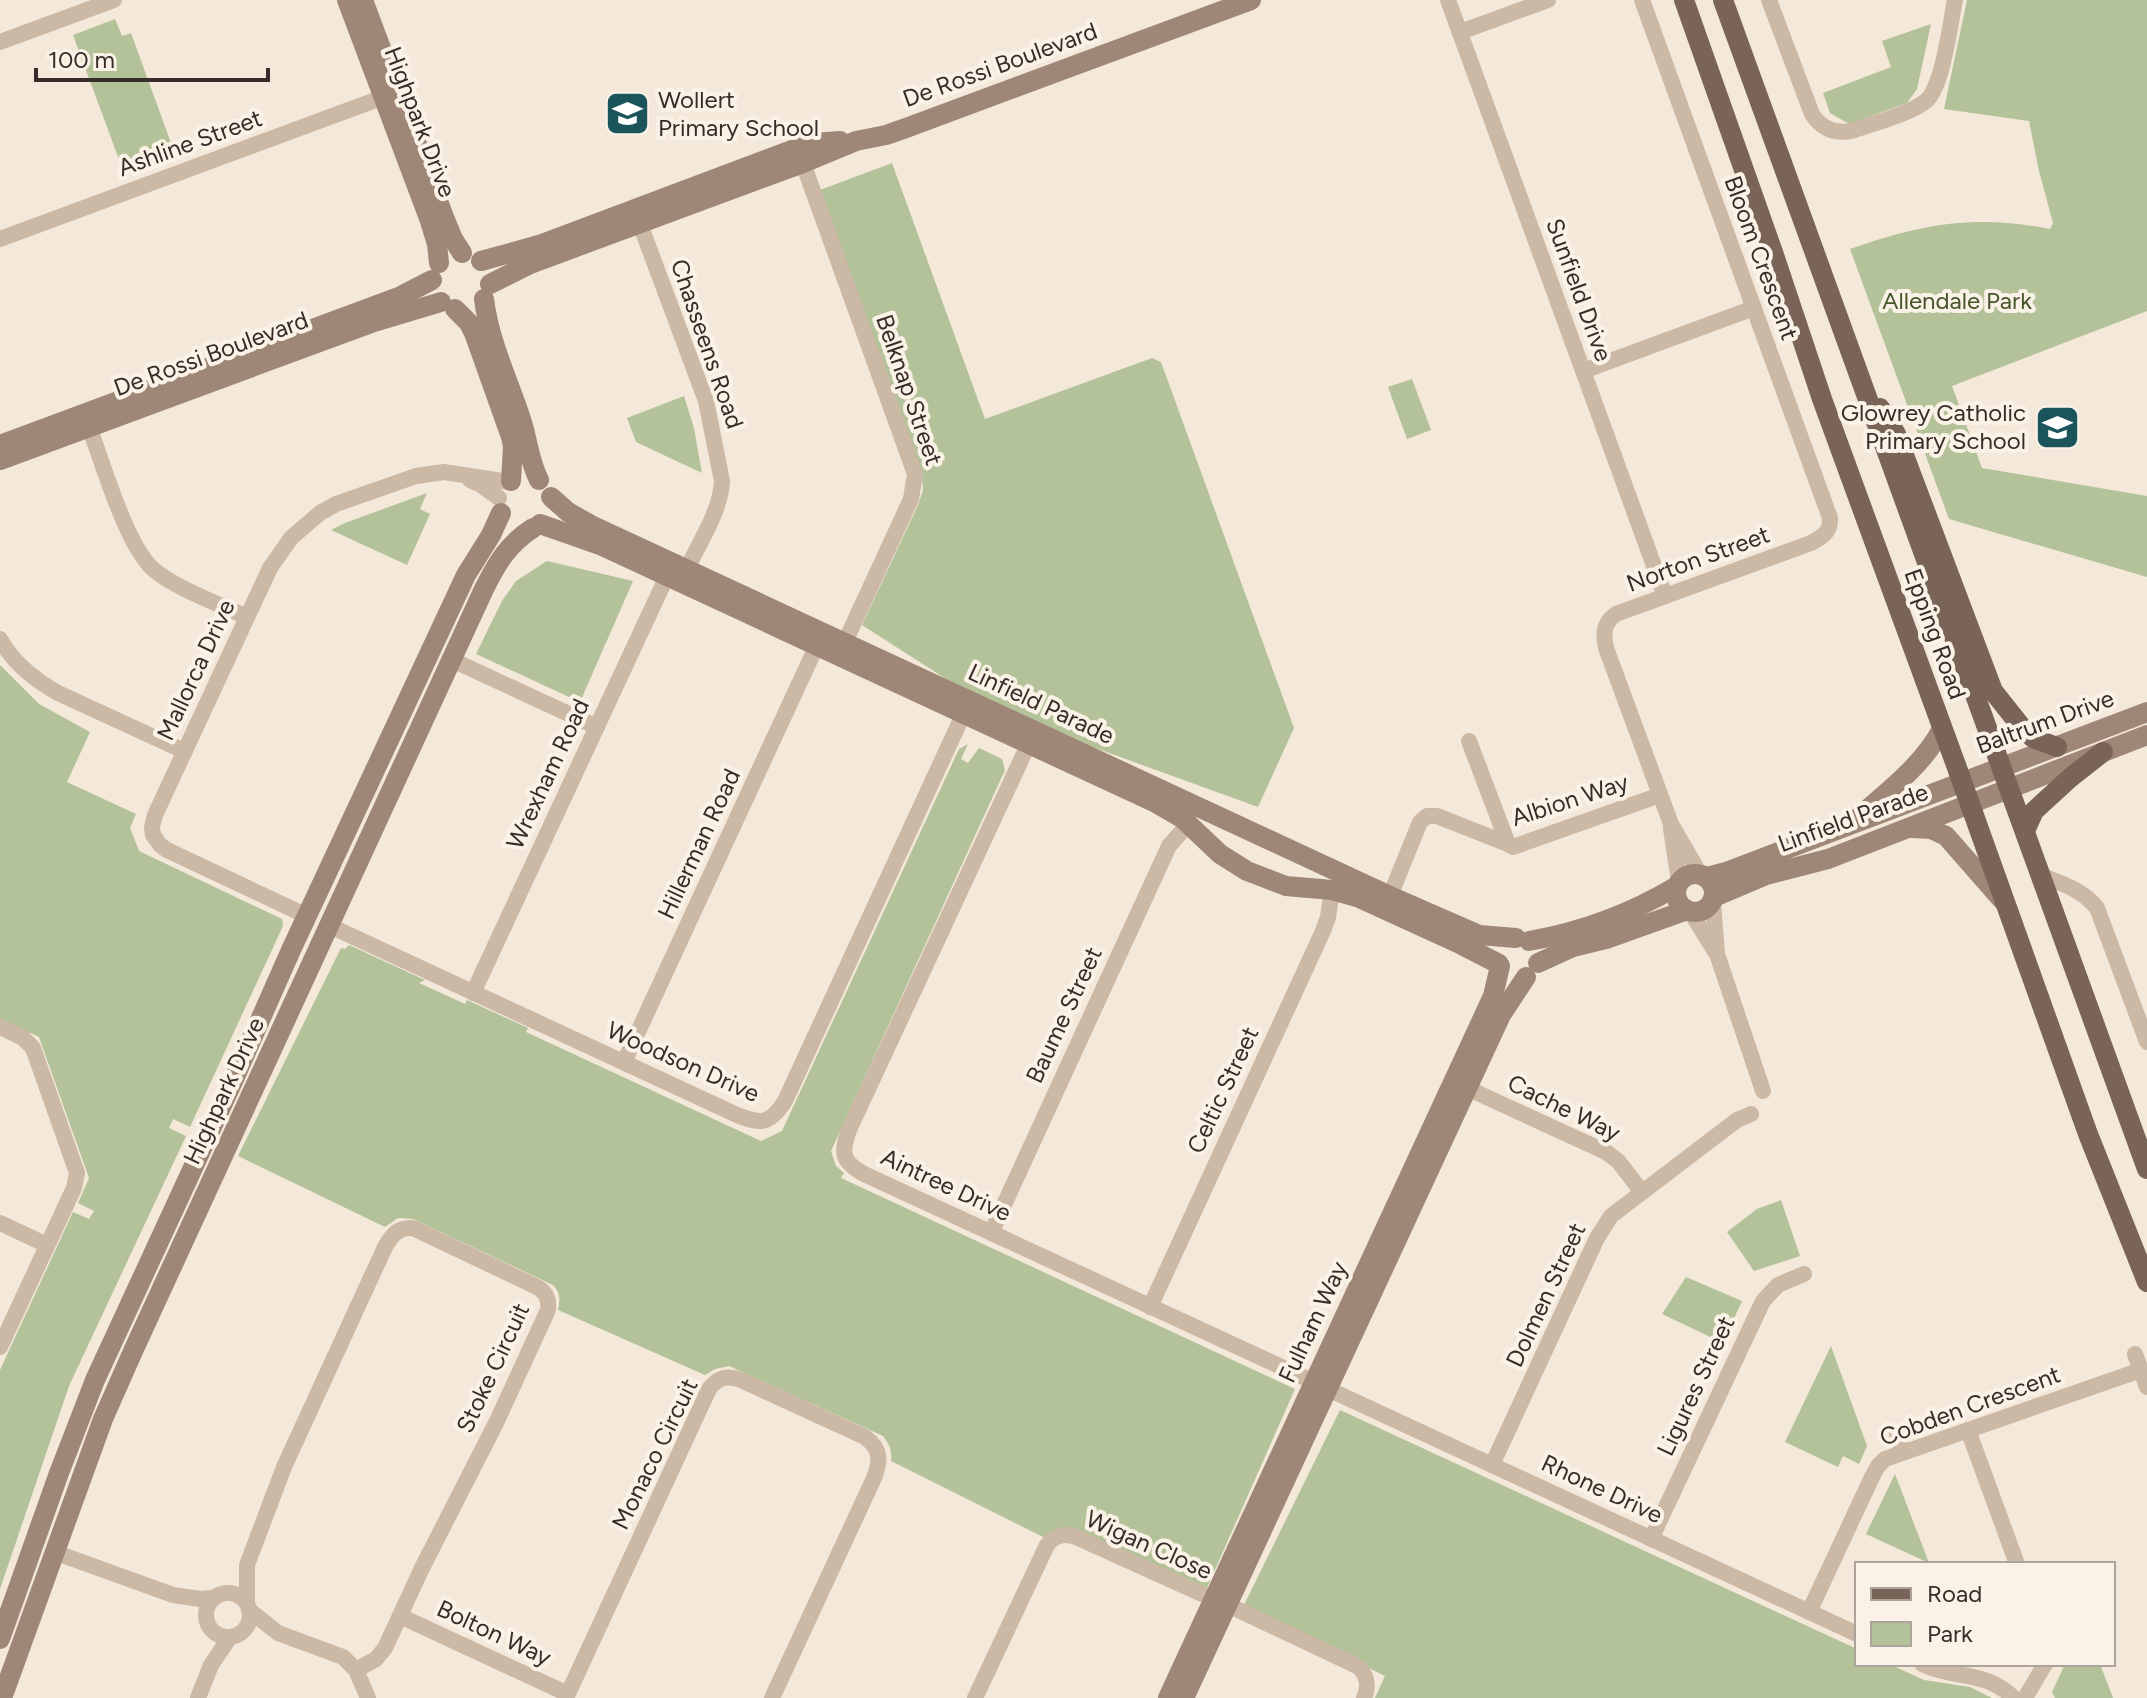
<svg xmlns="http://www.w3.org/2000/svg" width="2147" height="1698" viewBox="0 0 2147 1698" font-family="Figtree,sans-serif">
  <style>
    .green { fill: #b3c299 }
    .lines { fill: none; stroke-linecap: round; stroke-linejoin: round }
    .street { stroke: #cbb8a5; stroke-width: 16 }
    .secondary { stroke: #9f8777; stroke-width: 20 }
    .primary { stroke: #7a6457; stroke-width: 20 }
    .labels { text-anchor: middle; stroke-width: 8; stroke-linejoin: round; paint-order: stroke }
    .street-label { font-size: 24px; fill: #372c27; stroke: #faf2e7 }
    .poi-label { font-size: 24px; fill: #372c27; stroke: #faf2e7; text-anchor: start }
    .park-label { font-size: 24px; fill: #45562a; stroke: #faf2e7 }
  </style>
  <rect width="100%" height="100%" fill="#f3e8da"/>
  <g class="green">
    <path d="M1967,0H2147V311L1952,386L1982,468L2147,496V577L1949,519L1850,249C1921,224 1975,214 2050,229L2053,223L2039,171L2029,121L1944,109Z"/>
    <polygon points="115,19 122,36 131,33 175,154 124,173 73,35"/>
    <polygon points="1931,24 1917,89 1907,103 1849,124 1830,113 1823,93 1891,67 1882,41"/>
    <polygon points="892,163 985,419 1152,358 1161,362 1294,728 1258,807 999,713 862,625 918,505 923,490 922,475 820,190"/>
    <polygon points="1412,379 1431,430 1407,439 1388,387"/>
    <polygon points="684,396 694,428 702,473 636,442 627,418"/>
    <polygon points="427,493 420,509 430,514 407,565 331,530 345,523"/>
    <polygon points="547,561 633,581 580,702 476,654 502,601 516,581"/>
    <polygon points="0,665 39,704 90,732 67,782 136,814 130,828 139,851 282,919 283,926 190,1127 173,1119 169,1128 186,1136 69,1386 0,1589 0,1370 73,1212 89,1219 94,1211 78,1203 89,1178 39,1037 0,1019"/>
    <path d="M968,744L961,759L968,763L979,748L1002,759L1005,770L831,1151L836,1166L844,1173L841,1178L1295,1389L1206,1590L1055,1532L1043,1537L891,1461C892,1450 890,1445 883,1436L729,1366L715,1369L705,1375L558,1310C560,1300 561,1294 553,1285L413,1219L398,1218L385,1227L238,1156L341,948L345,949L349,945L425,980L419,983L465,1004L467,1000L528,1028L526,1032L761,1141L782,1131L959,749Z"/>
    <polygon points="1781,1200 1800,1256 1754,1271 1727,1232 1757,1209"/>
    <polygon points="1686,1277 1742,1301 1723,1343 1662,1314"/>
    <polygon points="1831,1346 1867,1446 1859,1464 1843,1456 1838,1467 1785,1442"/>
    <polygon points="1340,1410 1857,1649 1857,1664 1889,1664 1924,1680 1970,1687 1992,1698 1375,1698 1385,1676 1243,1607"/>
    <polygon points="1895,1474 1929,1563 1866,1534"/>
    <polygon points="2065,1664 2100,1664 2113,1698 2055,1698 2052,1692"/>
  </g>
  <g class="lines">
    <g class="street">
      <polyline points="1448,0 1665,596"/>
      <path d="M1642,0L1830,518C1831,532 1822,537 1811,543L1616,614C1603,623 1603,634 1606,648L1671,824L1700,874"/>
      <path d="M1769,0L1812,114C1821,128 1834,134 1851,131C1871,124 1910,114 1926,101C1943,86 1950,24 1955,0"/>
      <polyline points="1460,32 1548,0"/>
      <polyline points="0,42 114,0"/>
      <polyline points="800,155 915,474 911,499 845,642"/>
      <path d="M640,224L706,401L722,481C721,510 699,543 687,569"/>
      <polyline points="0,239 392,94"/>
      <polyline points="1583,371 1754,308"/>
      <path d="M89,427C103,463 126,545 153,569C173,587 221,605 247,617"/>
      <polyline points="470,480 481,485 499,498"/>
      <path d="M0,639C13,663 35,680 58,693L184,751"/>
      <polyline points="450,659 597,727"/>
      <polyline points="1469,741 1508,844 1513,847 1660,795"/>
      <path d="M1029,743L849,1130C841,1153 841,1161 864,1174L1314,1382"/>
      <polyline points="1671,829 1679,881"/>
      <path d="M2040,875C2061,883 2083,890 2097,908L2147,1042"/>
      <polyline points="1390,896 1420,822 1427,816 1437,816 1508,844"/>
      <polyline points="1713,901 1717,954 1763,1091"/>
      <polyline points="1690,911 1716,953"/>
      <polyline points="307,916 167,850 160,845 153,835 152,827 155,815 270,568 291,538 320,513 336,504 416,476 444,472 509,482"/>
      <path d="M328,925L737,1115C762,1125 770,1124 785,1101L968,704"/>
      <polyline points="473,993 667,576"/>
      <polyline points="0,1027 23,1038 33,1048 77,1173 74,1188 0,1347"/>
      <polyline points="624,1062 817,645"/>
      <polyline points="1458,1084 1606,1152 1618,1161 1642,1192"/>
      <polyline points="0,1223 47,1245"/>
      <polyline points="991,1233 1163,859 1169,846 1189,823"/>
      <polyline points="1150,1307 1323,931 1328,917 1332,890"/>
      <polyline points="2135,1354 2147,1387"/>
      <polyline points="1328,1389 1857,1634"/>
      <polyline points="1968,1430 2017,1564"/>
      <polyline points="1897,1434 1903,1452"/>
      <polyline points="1492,1465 1597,1238 1611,1216 1737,1120 1751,1114"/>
      <polyline points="1651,1539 1763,1301 1778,1285 1804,1274"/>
      <polyline points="54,1552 173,1595 200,1599 214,1598"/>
      <circle cx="228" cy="1615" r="22"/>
      <path d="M247,1603V1565L284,1467L385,1247C392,1235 398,1227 413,1228L539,1288C547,1294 549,1300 548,1310L496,1423L422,1568L385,1648L376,1659L356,1670"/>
      <path d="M1228,1605L1359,1667C1368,1677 1369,1686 1364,1698"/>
      <polyline points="249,1610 278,1633 343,1657 356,1670 368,1698"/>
      <polyline points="1809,1612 1872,1477 1878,1466 1885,1459 2141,1370"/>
      <polyline points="400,1616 568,1694"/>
      <path d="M1922,1664C1955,1680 1983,1669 2014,1698"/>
      <polyline points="198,1698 211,1665 230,1637"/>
      <path d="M566,1698L709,1389C718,1377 727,1375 741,1380L865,1437C881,1449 881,1460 874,1478L772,1698"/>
      <path d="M975,1698L1047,1545C1055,1535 1064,1533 1076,1537L1213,1599"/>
      <polyline points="2025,1698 2045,1664"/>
    </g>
    <g class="secondary">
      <polyline points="347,0 430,221 437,244 439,263"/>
      <polyline points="363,0 444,217 453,239 462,253"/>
      <polyline points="481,261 539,245 797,148 813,143 840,141"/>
      <polyline points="490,284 530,264 803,163 856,141 886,135 906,128 1251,0"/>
      <path d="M484,299C489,341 508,379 521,419C528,440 529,461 539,480"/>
      <polyline points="455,309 469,323 474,333 511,437 513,446 511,481"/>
      <polyline points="0,445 401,296 432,280"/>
      <polyline points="0,460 371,323 441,302"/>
      <polyline points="551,497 568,512 591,525 1390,896 1479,935 1516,938"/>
      <polyline points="540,524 600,545 1156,803 1182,818 1220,854 1247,871 1286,886 1332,890 1357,897 1462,945 1499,964"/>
      <path d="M1859,817C1890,789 1922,766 1942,729"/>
      <polyline points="1911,828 1931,829 1946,836 2003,901"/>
      <circle cx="1695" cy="893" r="19"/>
      <polyline points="1707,877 1726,872 2147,712"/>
      <polyline points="1714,897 1766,875 1828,859 2147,735"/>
      <path d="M1529,941C1581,932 1632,913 1677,886"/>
      <polyline points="1538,963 1573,947 1606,939 1687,910"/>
      <polyline points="0,1639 59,1473 95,1380 234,1079 291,950 466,575 491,535 501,513"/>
      <path d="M2,1698L103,1419L134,1349L484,589C497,563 508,544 533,528"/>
      <polyline points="1168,1698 1493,996 1500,966"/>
      <polyline points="1184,1698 1501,1015 1526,977"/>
    </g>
    <g class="primary">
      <polyline points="1684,0 1774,255 1822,399 1956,765 2088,1134 2147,1282"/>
      <polyline points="1723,0 2147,1169"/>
      <polyline points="1880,408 1896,434 1993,691 2020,725 2033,738 2057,747"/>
      <polyline points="2025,831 2034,811 2070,778 2103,752"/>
    </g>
  </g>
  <defs>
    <symbol id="school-square" viewBox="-11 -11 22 22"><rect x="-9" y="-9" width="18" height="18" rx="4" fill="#1b545a" stroke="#faf2e7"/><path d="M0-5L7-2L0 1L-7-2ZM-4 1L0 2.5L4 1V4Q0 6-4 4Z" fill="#fff"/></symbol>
  </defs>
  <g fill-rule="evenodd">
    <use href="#school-square" x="602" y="88" width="51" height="51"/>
    <use href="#school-square" x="2032" y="402" width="51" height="51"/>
  </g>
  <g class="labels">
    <g class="street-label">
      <text transform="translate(1000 65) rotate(-20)" y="8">De Rossi Boulevard</text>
      <text transform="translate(420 122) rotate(69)" y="8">Highpark Drive</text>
      <text transform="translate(190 143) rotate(-20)" y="8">Ashline Street</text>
      <text transform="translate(1761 258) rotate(70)" y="8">Bloom Crescent</text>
      <text transform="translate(1579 290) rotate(70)" y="8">Sunfield Drive</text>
      <text transform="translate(707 344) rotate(71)" y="8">Chasseens Road</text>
      <text transform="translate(211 354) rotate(-20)" y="8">De Rossi Boulevard</text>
      <text transform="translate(909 390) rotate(71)" y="8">Belknap Street</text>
      <text transform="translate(1698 559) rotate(-20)" y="8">Norton Street</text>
      <text transform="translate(1935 634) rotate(70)" y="8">Epping Road</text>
      <text transform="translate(196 670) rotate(-65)" y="8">Mallorca Drive</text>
      <text transform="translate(1041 704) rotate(25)" y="8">Linfield Parade</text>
      <text transform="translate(2045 722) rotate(-20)" y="8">Baltrum Drive</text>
      <text transform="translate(548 774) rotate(-65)" y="8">Wrexham Road</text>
      <text transform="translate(1570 800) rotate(-18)" y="8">Albion Way</text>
      <text transform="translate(1853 818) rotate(-20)" y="8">Linfield Parade</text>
      <text transform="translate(699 844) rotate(-65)" y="8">Hillerman Road</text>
      <text transform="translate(1064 1015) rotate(-65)" y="8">Baume Street</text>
      <text transform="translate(683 1062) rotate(24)" y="8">Woodson Drive</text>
      <text transform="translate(1223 1090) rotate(-65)" y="8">Celtic Street</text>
      <text transform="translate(224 1091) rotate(-65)" y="8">Highpark Drive</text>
      <text transform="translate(1564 1108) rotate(26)" y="8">Cache Way</text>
      <text transform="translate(946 1185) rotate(25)" y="8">Aintree Drive</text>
      <text transform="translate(1546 1295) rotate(-65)" y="8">Dolmen Street</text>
      <text transform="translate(1313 1322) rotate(-65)" y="8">Fulham Way</text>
      <text transform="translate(493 1368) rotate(-65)" y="8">Stoke Circuit</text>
      <text transform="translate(1696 1386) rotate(-65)" y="8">Ligures Street</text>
      <text transform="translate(1970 1406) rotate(-20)" y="8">Cobden Crescent</text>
      <text transform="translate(655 1454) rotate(-64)" y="8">Monaco Circuit</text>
      <text transform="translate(1602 1489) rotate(25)" y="8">Rhone Drive</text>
      <text transform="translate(1149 1545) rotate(24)" y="8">Wigan Close</text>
      <text transform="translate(494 1633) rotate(25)" y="8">Bolton Way</text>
    </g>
    <g class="poi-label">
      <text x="658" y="108">Wollert<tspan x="658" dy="28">Primary School</tspan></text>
      <text x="2026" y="421" text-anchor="end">Glowrey Catholic<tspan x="2026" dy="28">Primary School</tspan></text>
    </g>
    <g class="park-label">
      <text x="1957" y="309">Allendale Park</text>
    </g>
  </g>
  <rect x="1855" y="1562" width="260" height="104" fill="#faf2e7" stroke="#aca39a" stroke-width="2"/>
  <rect x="1871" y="1588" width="40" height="12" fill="#7a6457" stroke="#aca39a" stroke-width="2"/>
  <text x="1927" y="1602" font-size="24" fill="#372c27">Road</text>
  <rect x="1871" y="1622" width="40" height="24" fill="#b3c299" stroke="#aca39a" stroke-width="2"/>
  <text x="1927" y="1642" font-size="24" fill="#372c27">Park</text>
  <path d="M36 68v12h232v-12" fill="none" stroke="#372c27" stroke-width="4"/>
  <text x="48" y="68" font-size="24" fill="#372c27" stroke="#faf2e7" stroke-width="6" paint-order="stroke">100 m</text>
</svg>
